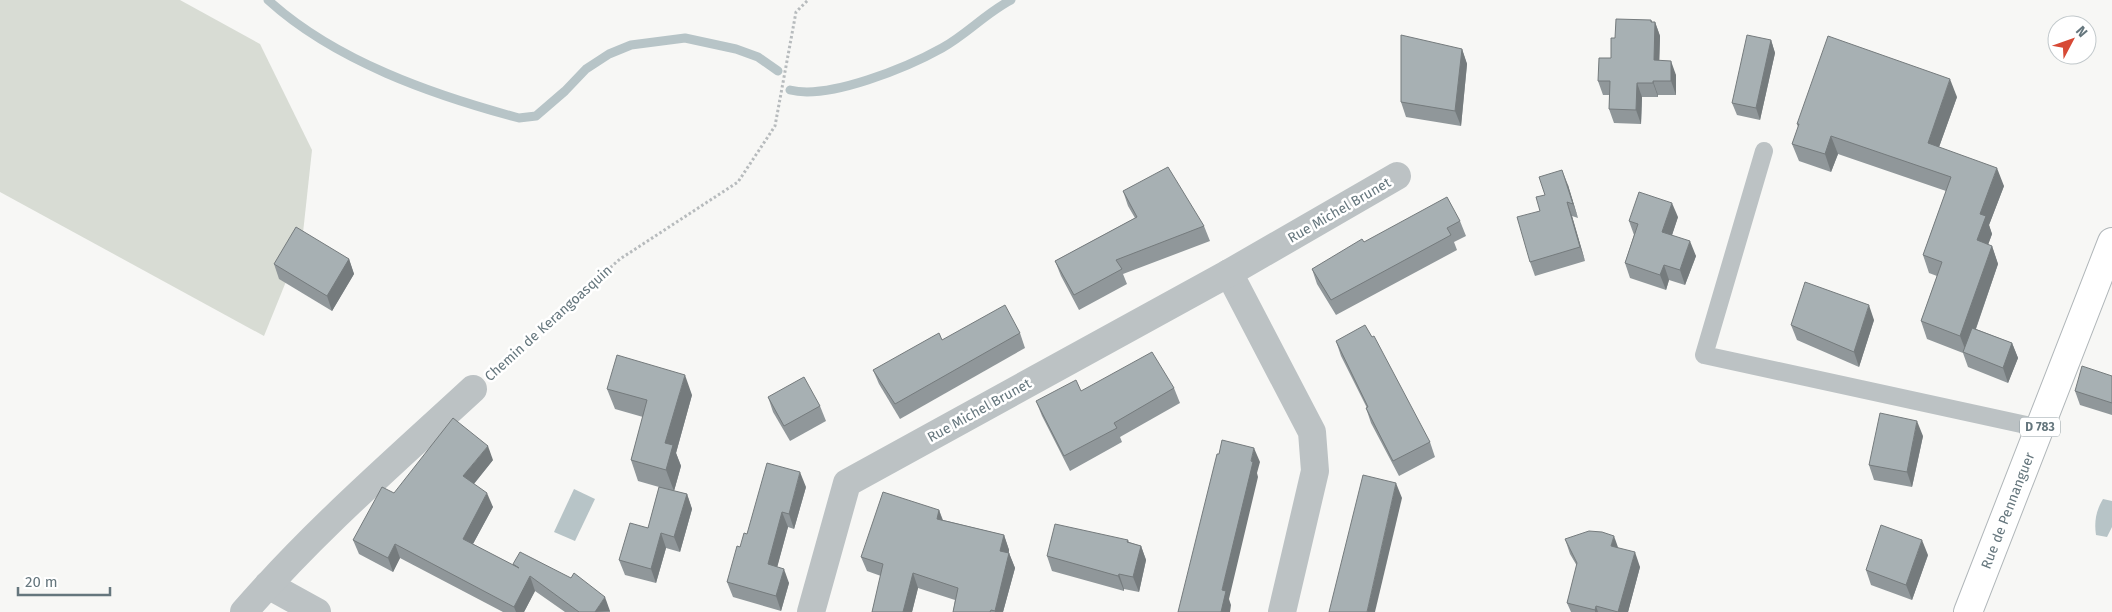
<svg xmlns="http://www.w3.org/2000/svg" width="2112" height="612" viewBox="0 0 2112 612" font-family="'Fira Sans',sans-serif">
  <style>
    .green { fill: #d8dcd4 }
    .water { fill: #b7c4c7 }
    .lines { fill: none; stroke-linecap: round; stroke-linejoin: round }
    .stream { stroke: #b7c4c7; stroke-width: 9 }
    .primary-casing { stroke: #b0b6b9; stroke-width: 30 }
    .path { stroke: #b7bbbd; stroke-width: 3; stroke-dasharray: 2.5 2.5; stroke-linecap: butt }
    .service { stroke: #bcc2c4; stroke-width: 18 }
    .minor { stroke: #bcc2c4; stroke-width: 28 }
    .primary { stroke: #fff; stroke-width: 28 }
    .wall { fill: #90979a }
    .shaded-wall { fill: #757b7d }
    .building { fill: #a7b0b3; stroke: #757b7d }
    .labels { text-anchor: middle; stroke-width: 5; stroke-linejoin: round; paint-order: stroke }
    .shield { fill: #fff; stroke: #939fa4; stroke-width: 1 }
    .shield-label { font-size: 12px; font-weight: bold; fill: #65767d }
    .street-label { font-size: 14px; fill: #65767d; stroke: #fff }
  </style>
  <rect width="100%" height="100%" fill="#f7f7f5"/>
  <polygon class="green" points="0,0 180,0 260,44 312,150 302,242 264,336 0,192"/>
  <g class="water">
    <polygon points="574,489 595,499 575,541 554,532"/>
    <path d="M2103,499L2112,501V527L2107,537L2096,535C2094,521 2096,511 2103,499Z"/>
  </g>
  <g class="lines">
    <g class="stream">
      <path d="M268,0C335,61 433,95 519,118L536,116L565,91L586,69L609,54L631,45L685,38L736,49L758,57L778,71"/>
      <path d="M790,90C829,100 908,67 942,48C967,34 986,13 1011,0"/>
    </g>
    <defs>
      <g id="primary">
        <path id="s1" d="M1968,612L2112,242"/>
      </g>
    </defs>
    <use href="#primary" class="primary-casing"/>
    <polyline class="path" points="494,370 620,259 738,182 775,126 796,12 808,0"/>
    <polyline class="service" points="1764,151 1704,355 2040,428"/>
    <g class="minor">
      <polyline points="1229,273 1312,432 1315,471 1282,612"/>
      <polyline points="268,585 317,612"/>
      <path d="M244,612C314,531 395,461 473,389"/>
      <polyline points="811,612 847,483 1229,273 1397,176"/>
    </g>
    <use href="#primary" class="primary"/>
  </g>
  <g class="wall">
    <polygon points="1651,20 1652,22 1655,22 1660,36 1659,60 1676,75 1676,95 1658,95 1658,97 1642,97 1641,124 1614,123 1609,109 1609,95 1603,95 1598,81 1611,58 1615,38"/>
    <polygon points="1771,40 1775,53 1760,120 1737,115 1732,103"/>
    <polygon points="1462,49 1467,64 1461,126 1406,117 1401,102"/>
    <polygon points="1957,97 1939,147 2004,186 1989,225 1992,234 1988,245 1992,246 1998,264 1976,329 2012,343 2018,358 2008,383 1968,367 1963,353 1927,339 1921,321 1937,276 1929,273 1923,255 1946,191 1838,154 1831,172 1799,161 1792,144 1798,127 1797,124"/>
    <polygon points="1568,185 1578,218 1572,216 1585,261 1535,276 1530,262 1540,211 1545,195"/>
    <polygon points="1123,191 1204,226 1210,241 1123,274 1127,284 1079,310 1061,276 1055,261 1135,218 1128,206"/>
    <polygon points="1678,217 1672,235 1696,256 1685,285 1669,280 1666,290 1630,278 1625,263 1634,235 1629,221"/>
    <polygon points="1460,221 1466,236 1454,242 1457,250 1336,315 1317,284 1312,269 1364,242"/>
    <polygon points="349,259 354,274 332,311 279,279 274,264"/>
    <polygon points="1874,320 1859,367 1797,340 1791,325"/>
    <polygon points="1020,333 1025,348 900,419 879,384 873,370 942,340"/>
    <polygon points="1336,341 1430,442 1435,457 1399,476 1371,423 1366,408 1367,408 1341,356"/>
    <polygon points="2112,376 2112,415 2080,405 2075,391"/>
    <polygon points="1174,388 1180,403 1120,437 1122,442 1070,471 1042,416 1036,401 1081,391"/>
    <polygon points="607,389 692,395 676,453 681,466 674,491 687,494 692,509 680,552 666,548 656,583 625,575 619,560 648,528 659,487 638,481 631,460 643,417 615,409"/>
    <polygon points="768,397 820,406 826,421 790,441 773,412"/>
    <polygon points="1923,436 1912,487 1874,480 1869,465"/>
    <polygon points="493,460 474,484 493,507 473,544 513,566 513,564 610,611 610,612 565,612 535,591 524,612 503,612 400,558 393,572 359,554 353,540 394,493"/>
    <polygon points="806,487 794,529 788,527 777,567 789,583 781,611 733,597 727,582 740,547"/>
    <polygon points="939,510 943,520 1004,535 1009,550 1009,553 1015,568 1003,612 953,612 955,600 918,588 912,612 872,612 881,576 867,571 861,557"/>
    <polygon points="1565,539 1618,548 1640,567 1628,612 1571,612 1567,603 1577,566 1570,554"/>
    <polygon points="1128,540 1129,542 1141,546 1146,560 1139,592 1124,589 1124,591 1052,571 1047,556"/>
    <polygon points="1928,555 1912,600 1871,585 1866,570"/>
  </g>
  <g class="shaded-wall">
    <polygon points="1651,20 1655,29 1655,22 1660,36 1659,74 1654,60"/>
    <polygon points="1771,40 1775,53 1760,120 1756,108"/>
    <polygon points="1462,49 1467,64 1461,126 1455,111"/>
    <polygon points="1671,61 1676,75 1676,95 1671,81"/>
    <polygon points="1950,79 1957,97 1934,161 1928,143"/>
    <polygon points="1653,81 1658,95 1658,97 1653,83"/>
    <polygon points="1637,83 1642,97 1641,124 1636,110"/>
    <polygon points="1831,136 1838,154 1831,172 1825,154"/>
    <polygon points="1997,168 2004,186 1989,225 1992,234 1983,258 1977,240 1980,214"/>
    <polygon points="1562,170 1568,185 1578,218 1573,204"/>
    <polygon points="1567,202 1572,216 1585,261 1580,247"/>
    <polygon points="1672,203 1678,217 1668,247 1662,232"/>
    <polygon points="1690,241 1696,256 1685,285 1680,270"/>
    <polygon points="1992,246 1998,264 1967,354 1960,336"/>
    <polygon points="349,259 354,274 332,311 327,296"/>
    <polygon points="1664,265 1669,280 1666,290 1660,275"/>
    <polygon points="1869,305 1874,320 1859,367 1854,352"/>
    <polygon points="2012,343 2018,358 2008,383 2003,368"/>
    <polygon points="685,375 692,395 676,453 681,466 674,491 666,470 665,443"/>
    <polygon points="1917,421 1923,436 1912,487 1907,472"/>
    <polygon points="488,446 493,460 468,491 463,476"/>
    <polygon points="1254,448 1260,462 1257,473 1258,477 1229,599 1231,605 1230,612 1221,612 1222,590"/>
    <polygon points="800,472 806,487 794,529 789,514"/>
    <polygon points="1396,483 1402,498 1375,612 1367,612"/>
    <polygon points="487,493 493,507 468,553 463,539"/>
    <polygon points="687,494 692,509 680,552 674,537"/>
    <polygon points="939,510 944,525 937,519"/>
    <polygon points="782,512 788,527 774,579 768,564"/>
    <polygon points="661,533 666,548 656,583 651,569"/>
    <polygon points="1004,535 1009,550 1006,566 1000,551"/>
    <polygon points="1614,536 1619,550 1611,546"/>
    <polygon points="1922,540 1928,555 1912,600 1906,585"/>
    <polygon points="395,544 400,558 393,572 388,558"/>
    <polygon points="1141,546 1146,560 1139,592 1133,577"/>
    <polygon points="1635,552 1640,567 1628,612 1618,612"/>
    <polygon points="1009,553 1015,568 1003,612 995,612 995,611"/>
    <polygon points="784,569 789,583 781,611 776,596"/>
    <polygon points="913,573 918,588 912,612 903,612"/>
    <polygon points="1119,574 1124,589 1124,591 1118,576"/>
    <polygon points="530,576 535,591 524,612 516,612 514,607"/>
    <polygon points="605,597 610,611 595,612"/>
    <polygon points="1596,606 1598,612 1595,612 1595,610"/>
  </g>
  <g class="building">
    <polygon points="1616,19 1651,20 1651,22 1655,22 1654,60 1671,61 1671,81 1653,81 1653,83 1637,83 1636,110 1609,109 1610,81 1598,81 1599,58 1611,58 1611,38 1615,38"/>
    <polygon points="1401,35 1462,49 1455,111 1401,102"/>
    <polygon points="1747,35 1771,40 1756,108 1732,103"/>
    <polygon points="1828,36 1950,79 1928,143 1997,168 1980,214 1986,216 1977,240 1992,246 1960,336 1921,321 1942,262 1923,255 1951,177 1831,136 1825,154 1792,144 1799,124 1797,124"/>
    <polygon points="1168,167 1204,226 1116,260 1122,269 1074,295 1055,261 1137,217 1123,191"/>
    <polygon points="1562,170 1573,204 1567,202 1580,247 1530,262 1517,217 1540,211 1536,197 1545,195 1539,177"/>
    <polygon points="1639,192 1672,203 1662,232 1690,241 1680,270 1664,265 1660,275 1625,263 1638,224 1629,221"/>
    <polygon points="1447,197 1460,221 1447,228 1451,235 1331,300 1312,269 1362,239 1364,242"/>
    <polygon points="296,227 349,259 327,296 274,264"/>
    <polygon points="1805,282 1869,305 1854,352 1791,325"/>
    <polygon points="1005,305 1020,333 895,404 873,370 939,333 942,340"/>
    <polygon points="1365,325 1372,337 1374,336 1430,442 1393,461 1366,408 1368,407 1336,341"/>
    <polygon points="1972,328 2012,343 2003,368 1963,352"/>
    <polygon points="1152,352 1174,388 1114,423 1117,428 1064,456 1036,401 1076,380 1081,391"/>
    <polygon points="617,355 685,375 665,443 673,445 666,470 631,460 647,400 607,389"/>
    <polygon points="2082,366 2112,376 2112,403 2075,391"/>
    <polygon points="804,377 820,406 784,426 768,397"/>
    <polygon points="1880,413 1917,421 1907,472 1869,465"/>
    <polygon points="453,418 488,446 463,476 487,493 463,539 519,568 513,564 520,552 571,578 574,573 605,597 595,612 579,612 530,576 514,607 395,544 388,558 353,540 382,487 394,493"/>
    <polygon points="1222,440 1254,448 1251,461 1253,462 1222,590 1226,591 1221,612 1178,612 1217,454 1219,454"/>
    <polygon points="767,463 800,472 789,514 782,512 768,564 784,569 776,596 727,582 737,546 740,547 744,533 747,534"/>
    <polygon points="1363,475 1396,483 1367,612 1329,612"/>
    <polygon points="659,487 687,494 674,537 661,533 651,569 619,560 630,523 648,528"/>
    <polygon points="883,492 939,510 937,519 1004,535 1000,551 1009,553 995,611 991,610 990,612 953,612 958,588 913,573 903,612 872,612 883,564 861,557"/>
    <polygon points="1055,524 1128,540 1127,542 1141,546 1133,577 1119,574 1118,576 1047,556"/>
    <polygon points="1881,525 1922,540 1906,585 1866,570"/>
    <polygon points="1589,531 1602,532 1614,536 1611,546 1635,552 1618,612 1596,606 1595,610 1567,603 1577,563 1565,539"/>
  </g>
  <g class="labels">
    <rect class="shield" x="2020" y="417.5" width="40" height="19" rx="4"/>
    <g class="shield-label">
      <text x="2040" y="431">D 783</text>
    </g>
    <g class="street-label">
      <text transform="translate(1339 210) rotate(-30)" y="5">Rue Michel Brunet</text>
      <text transform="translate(548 323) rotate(-42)" y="5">Chemin de Kerangoasquin</text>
      <text transform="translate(979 410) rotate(-29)" y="5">Rue Michel Brunet</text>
      <text dy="5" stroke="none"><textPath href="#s1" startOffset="109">Rue de Pennanguer</textPath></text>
    </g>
  </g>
  <g transform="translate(2072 40) rotate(49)"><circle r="24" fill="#ffffff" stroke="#c1c8cb"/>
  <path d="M0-4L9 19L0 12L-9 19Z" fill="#d74935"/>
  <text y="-8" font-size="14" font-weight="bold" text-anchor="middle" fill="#65767d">N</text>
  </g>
  <path d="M18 587v8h92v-8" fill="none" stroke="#65767d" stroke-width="2.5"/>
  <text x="25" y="587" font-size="15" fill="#65767d" stroke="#ffffff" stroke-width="4" paint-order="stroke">20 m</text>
</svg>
